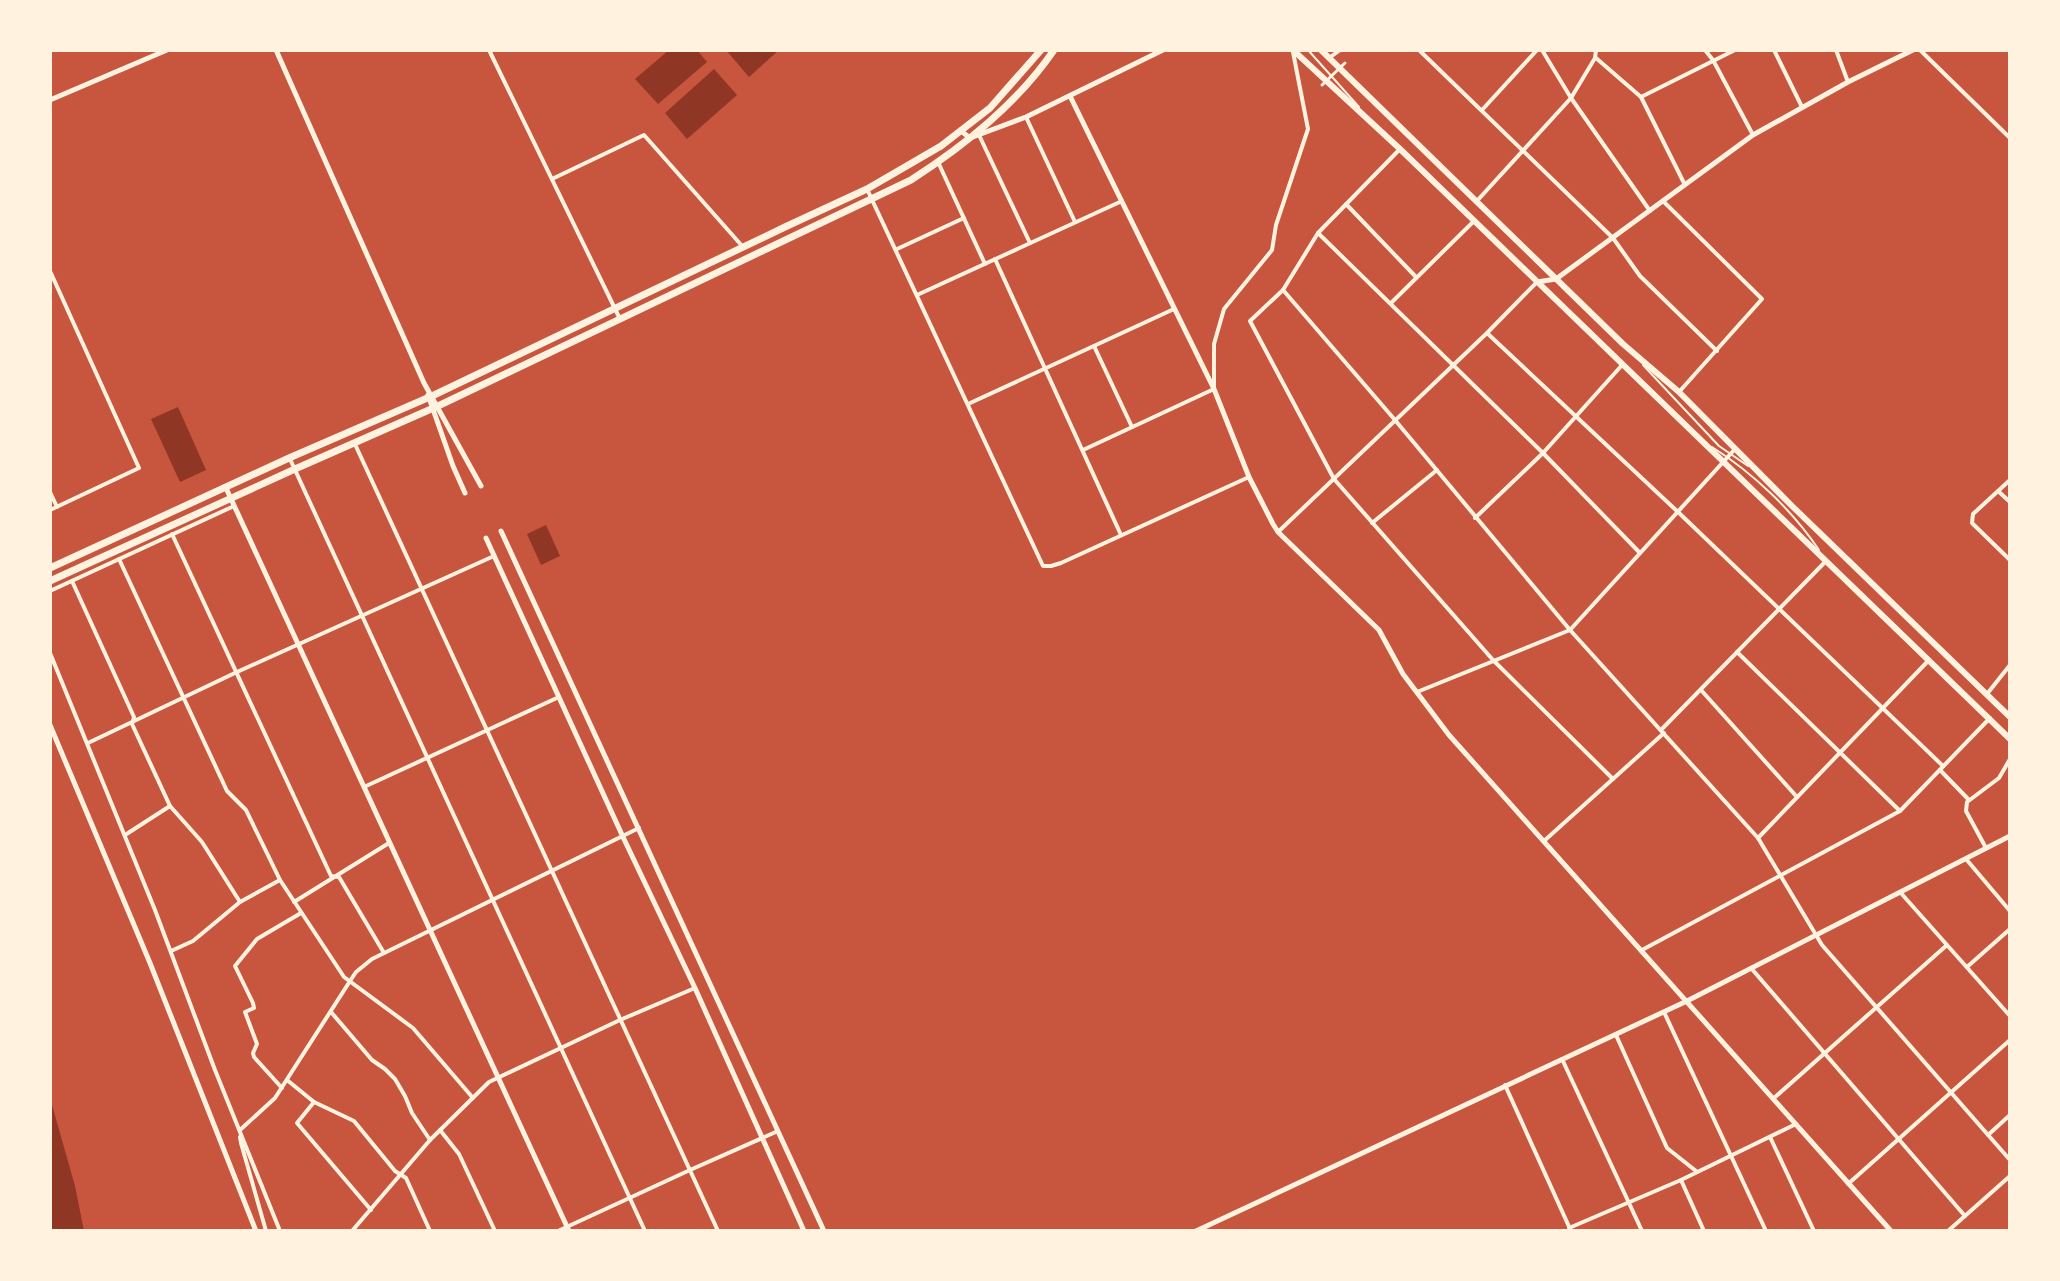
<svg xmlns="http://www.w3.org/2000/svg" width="2060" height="1281" viewBox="0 0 2060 1281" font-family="Rubik,sans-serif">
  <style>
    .water { fill: #8f3625 }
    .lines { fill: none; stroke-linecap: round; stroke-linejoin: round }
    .service { stroke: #fff3e0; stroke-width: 2 }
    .pedestrian { stroke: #fff3e0; stroke-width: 3 }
    .minor { stroke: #fff3e0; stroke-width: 4 }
    .tertiary { stroke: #fff3e0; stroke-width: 5 }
    .secondary { stroke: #fff3e0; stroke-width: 6 }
    .primary { stroke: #fff3e0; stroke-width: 7 }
  </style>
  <rect width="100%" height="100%" fill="#c8553d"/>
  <g class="water">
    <polygon points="669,50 697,50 707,62 658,104 635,79"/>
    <polygon points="726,50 779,50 749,77"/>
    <polygon points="714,69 737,95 687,139 665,113"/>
    <polygon points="178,407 206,470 180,482 151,419"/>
    <polygon points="546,525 560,556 541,565 527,534"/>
    <polygon points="50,1098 75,1186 84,1231 50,1231"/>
  </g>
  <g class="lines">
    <g class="service">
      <polyline points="1308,50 1359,107"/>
      <polyline points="1643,365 1719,446 1748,466"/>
      <path d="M1712,447C1753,473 1792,510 1819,550"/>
    </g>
    <polyline class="pedestrian" points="1322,85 1345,63"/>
    <g class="minor">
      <polyline points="489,50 619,317"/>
      <polyline points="1419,50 1613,238 1640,276 1717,351"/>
      <polyline points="1542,50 1571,98 1650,211"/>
      <polyline points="1705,50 1713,60 1753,135"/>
      <polyline points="1774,50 1802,107"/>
      <polyline points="1836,50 1848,82"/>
      <polyline points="1920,50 2010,138"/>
      <polyline points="1329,58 1340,50"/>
      <polyline points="1596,58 1641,97 1735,50"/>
      <polyline points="1641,97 1685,185"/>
      <polyline points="1482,110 1537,50"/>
      <polyline points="1026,117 1075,222"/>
      <polyline points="979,135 1030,243"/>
      <polyline points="1399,150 1318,233 1283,290 1250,321 1334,479 1493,660 1613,779"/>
      <polyline points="938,162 985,264"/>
      <polyline points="552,179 644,135 743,247"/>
      <polyline points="867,189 1043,566 1051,566 1061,563 1249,477"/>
      <polyline points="1663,201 1762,299 1679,392"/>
      <polyline points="1476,202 1571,98 1595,58 1596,50"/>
      <polyline points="1346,204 1416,277"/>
      <polyline points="1318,233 1543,453 1640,553"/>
      <polyline points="897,249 964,218"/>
      <polyline points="995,259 1121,535"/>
      <polyline points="50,271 139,468 50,510"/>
      <polyline points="1283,290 1395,420 1570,630 1758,838 1822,945 2010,1160"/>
      <polyline points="917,295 1122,201"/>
      <polyline points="1391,303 1474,221"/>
      <polyline points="1487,333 1678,512 1943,766"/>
      <polyline points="1094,346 1132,427"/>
      <polyline points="968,404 1174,309"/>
      <polyline points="354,442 718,1231"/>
      <polyline points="1083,450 1214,389 1214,344 1224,309 1272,250 1276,225 1308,129 1293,52"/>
      <polyline points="290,459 645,1231"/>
      <polyline points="2010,480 1973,514 1972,523 2010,560"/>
      <polyline points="1998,491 2010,502"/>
      <polyline points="50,492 57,507"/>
      <polyline points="1475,518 1543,453 1623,364"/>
      <polyline points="1372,523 1437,470"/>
      <polyline points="1278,532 1487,333 1537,282"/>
      <polyline points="172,534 331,876 339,877 384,953"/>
      <polyline points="119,559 227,791 246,810 280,880 344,977 413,1028 473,1098"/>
      <polyline points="72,581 134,717 132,724 170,806 202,842 240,902"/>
      <polyline points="50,591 234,506"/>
      <polyline points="1737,652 1900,811"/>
      <polyline points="50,653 155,910 215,1070 280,1231"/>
      <polyline points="1701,690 1797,797"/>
      <polyline points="1417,692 1570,630 1735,449"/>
      <polyline points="1987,694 2010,665"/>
      <polyline points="1661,730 1826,561"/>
      <polyline points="88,743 237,672 494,556"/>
      <polyline points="1940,770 1969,800"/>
      <polyline points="364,787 559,697"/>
      <polyline points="125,835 170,806"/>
      <polyline points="1758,838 1929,660"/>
      <polyline points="1544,841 1664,733"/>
      <polyline points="1986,848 1966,811 1967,802 1999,778 2010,759"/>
      <polyline points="1966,859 2010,911"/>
      <polyline points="1900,892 2010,1016"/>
      <polyline points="294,902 389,843"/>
      <polyline points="1642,950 1900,811 1990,718"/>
      <polyline points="171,951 193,941 240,902 280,880"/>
      <polyline points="1967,967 2010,929"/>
      <polyline points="1751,968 1965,1216"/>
      <polyline points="331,1012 372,1060 385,1069 395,1079 405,1096 412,1113 430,1140"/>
      <polyline points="1664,1012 1766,1231"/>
      <polyline points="1616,1035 1667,1148 1696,1171"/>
      <polyline points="1562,1059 1642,1231"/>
      <polyline points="287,1080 314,1102 354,1121 395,1171 406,1178 430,1231"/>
      <polyline points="1505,1085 1571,1231"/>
      <polyline points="282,1088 254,1057 253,1053 257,1044 245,1012 254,1008 253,1003 235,966 257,939 301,913"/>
      <polyline points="1774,1098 1947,945"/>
      <polyline points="314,1102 297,1123 371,1210"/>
      <polyline points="240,1130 275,1098 350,981 356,972 372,959 639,828"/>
      <polyline points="440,1130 459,1154 495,1231"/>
      <polyline points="1988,1135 2010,1115"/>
      <polyline points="240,1137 241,1143 266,1231"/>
      <polyline points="1770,1137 1814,1231"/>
      <polyline points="1681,1180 1704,1231"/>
      <polyline points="1848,1184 2010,1040"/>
      <polyline points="1569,1228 1681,1180 1796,1124"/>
      <polyline points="352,1231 430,1140 489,1082 620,1020 695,988"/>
      <polyline points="558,1231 690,1170 778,1131"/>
      <polyline points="1948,1231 2010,1176"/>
    </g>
    <g class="tertiary">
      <polyline points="276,50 424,383 481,486"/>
      <polyline points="1070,96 1214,389 1249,477 1273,524 1278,532 1379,630 1403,674 1449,735 1891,1231"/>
      <polyline points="50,100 167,50"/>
      <polyline points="961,131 970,138 1026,117 1163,50"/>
      <polyline points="1537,282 1556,279 1753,135 1848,82 1913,50"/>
      <polyline points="428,395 453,466 465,493"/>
      <polyline points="226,488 569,1231"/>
      <polyline points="501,531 824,1231"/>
      <polyline points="486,538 623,837 695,988 804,1231"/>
      <polyline points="50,725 150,963 256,1231"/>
      <polyline points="1196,1231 1687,1001 2010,836"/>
    </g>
    <g class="secondary">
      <polyline points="1293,50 1400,149 2010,739"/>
      <polyline points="1321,50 1623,344 1679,392 1793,507 2010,717"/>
    </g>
    <g class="primary">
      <polyline points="50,568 289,458 432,396 785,227 867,189 941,146 990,108 1041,50"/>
      <path d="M50,581L295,469L438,406L911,180C965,145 1017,104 1054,50"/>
    </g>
  </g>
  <rect width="2060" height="1281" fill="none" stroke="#fff3e0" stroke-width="104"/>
</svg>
